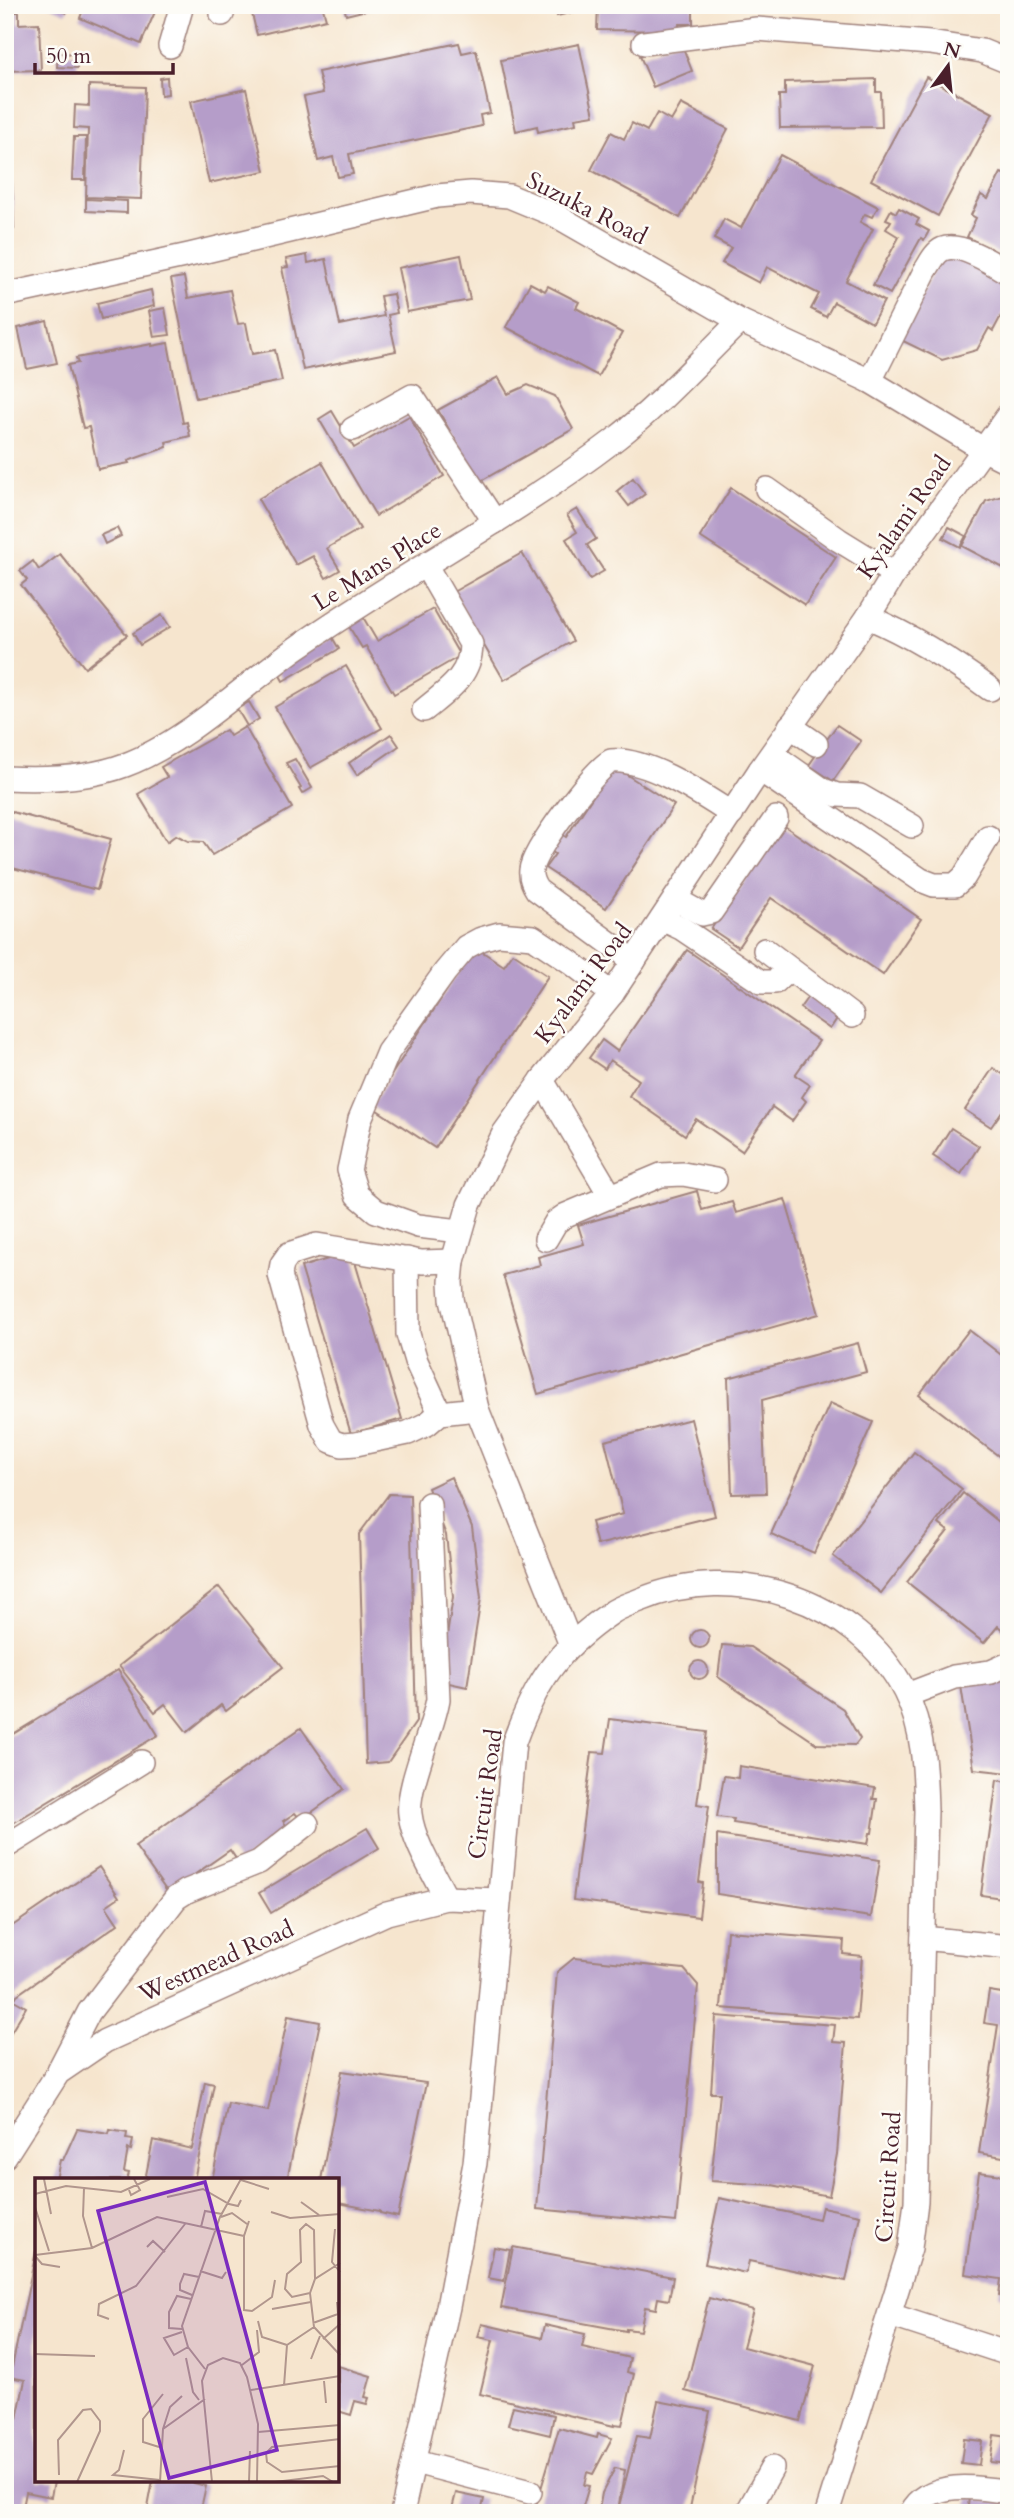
<svg xmlns="http://www.w3.org/2000/svg" width="1014" height="2518" viewBox="0 0 1014 2518" font-family="Cardo,serif">
  <style>
    .building { fill: #b59dc9 }
    .lines { fill: none; stroke-linecap: round; stroke-linejoin: round }
    .minor-casing { stroke: #a0827c; stroke-width: 26 }
    .minor { stroke: #fff; stroke-width: 23 }
    .labels { text-anchor: middle; stroke-width: 5; stroke-linejoin: round; paint-order: stroke }
    .street-label { font-size: 24px; fill: #4a1f2b; stroke: #fdfcf7 }
    .inset-road { fill: none; stroke: #b1968d; stroke-width: 2 }
    .view { fill: #7b2cbf; fill-opacity: 0.15; stroke: #7b2cbf; stroke-width: 3.5 }
    .inset-edge { fill: none; stroke: #4a1f2b; stroke-width: 3.5 }
  </style>
  <rect width="100%" height="100%" fill="#fdfcf7"/>
  <filter id="ink" filterUnits="userSpaceOnUse"><feTurbulence type="fractalNoise" baseFrequency=".0143" numOctaves="2"/><feDisplacementMap in="SourceGraphic" scale="14" xChannelSelector="R" yChannelSelector="G"/><feConvolveMatrix kernelMatrix="1 2 1 2 8 2 1 2 1" color-interpolation-filters="sRGB"/></filter>
  <filter id="wash" filterUnits="userSpaceOnUse"><feTurbulence type="fractalNoise" baseFrequency=".00686" numOctaves="4" result="noise"/><feDisplacementMap in="SourceGraphic" scale="28" xChannelSelector="R" yChannelSelector="G"/><feGaussianBlur stdDeviation="1.57" result="paint"/><feColorMatrix in="noise" values="0 0 0 0 0 0 0 0 0 0 0 0 0 0 0 0 0 1.4 0 .05"/><feComposite in="paint" operator="in"/></filter>
  <g filter="url(#wash)">
    <rect width="100%" height="100%" fill="#f6e5ce"/>
    <g id="blocks">
      <g class="building">
        <polygon points="47,5 69,5 66,13"/>
        <polygon points="85,5 158,5 141,44 80,18"/>
        <polygon points="250,5 322,5 326,19 257,35"/>
        <polygon points="344,5 383,5 383,6 346,15"/>
        <polygon points="521,5 575,5 577,11 557,16 555,9 540,12 523,11"/>
        <polygon points="598,5 693,5 693,24 679,24 679,31 597,30"/>
        <polygon points="5,12 19,12 19,24 39,23 41,70 5,71"/>
        <polygon points="680,40 692,71 653,87 640,56"/>
        <polygon points="459,43 462,53 476,50 490,113 480,115 482,126 349,154 353,174 338,177 333,157 318,161 304,97 323,93 318,72"/>
        <polygon points="579,44 594,115 575,118 576,124 538,132 537,126 516,131 501,60"/>
        <polygon points="58,53 78,54 77,68 57,67"/>
        <polygon points="167,77 168,94 161,95 160,78"/>
        <polygon points="926,77 993,113 938,216 871,180"/>
        <polygon points="876,79 876,92 881,92 882,127 780,128 779,95 785,95 785,82"/>
        <polygon points="89,85 145,87 141,199 86,197 88,129 74,128 75,105 89,106"/>
        <polygon points="5,88 8,88 14,229 5,229"/>
        <polygon points="246,89 265,171 209,183 191,101"/>
        <polygon points="681,104 728,129 680,218 591,170 611,132 624,139 632,123 647,131 657,113 671,121"/>
        <polygon points="74,137 86,137 85,180 72,180"/>
        <polygon points="780,155 878,207 872,217 865,214 860,222 873,229 846,281 884,301 872,323 834,302 826,317 811,309 819,294 767,267 759,283 722,263 731,248 714,239 724,219 741,228"/>
        <polygon points="1001,173 1009,176 1009,259 967,237 976,218 971,215 981,195 988,199"/>
        <polygon points="86,199 127,201 127,213 86,211"/>
        <polygon points="899,208 919,219 916,224 929,231 924,240 921,238 890,294 873,285 899,237 886,229 891,221 886,219 891,210 896,213"/>
        <polygon points="956,253 1009,282 1009,301 993,331 989,328 977,350 942,360 899,339 940,258"/>
        <polygon points="307,255 308,263 326,259 340,325 384,316 380,296 393,294 397,313 388,315 396,351 303,370 282,268 288,267 286,259"/>
        <polygon points="461,255 470,300 407,312 398,268"/>
        <polygon points="184,277 188,298 230,290 238,324 246,323 252,354 275,350 282,381 196,398 171,279"/>
        <polygon points="530,283 545,291 548,286 579,302 576,308 622,333 598,376 506,327"/>
        <polygon points="151,290 154,306 101,319 97,303"/>
        <polygon points="165,308 170,335 154,337 149,311"/>
        <polygon points="47,321 57,363 27,369 18,328"/>
        <polygon points="168,343 183,423 187,422 190,436 166,442 167,447 128,461 129,463 98,469 89,427 83,428 68,365 78,363 76,358 152,344 152,346"/>
        <polygon points="498,377 508,394 528,385 555,396 573,429 479,482 438,410"/>
        <polygon points="332,411 354,448 409,416 444,476 376,516 319,419"/>
        <polygon points="322,462 360,529 327,548 340,570 326,578 313,556 296,565 258,499"/>
        <polygon points="633,478 645,494 629,506 617,491"/>
        <polygon points="731,488 836,557 805,605 700,537"/>
        <polygon points="1009,494 1009,571 962,546 986,501"/>
        <polygon points="577,509 596,539 587,545 604,571 590,579 566,539 577,532 567,515"/>
        <polygon points="949,527 966,536 960,547 943,538"/>
        <polygon points="117,528 121,536 105,544 101,535"/>
        <polygon points="522,553 573,641 504,680 453,592"/>
        <polygon points="60,554 127,635 85,668 21,585 27,580 20,571 33,561 39,570"/>
        <polygon points="433,609 460,656 394,694 366,646 362,648 348,625 363,617 377,641"/>
        <polygon points="162,615 170,627 140,645 133,633"/>
        <polygon points="332,637 339,649 283,681 277,670"/>
        <polygon points="346,666 382,728 310,768 275,707"/>
        <polygon points="249,702 259,719 247,726 237,709"/>
        <polygon points="837,725 861,741 833,781 809,765"/>
        <polygon points="245,727 292,808 212,855 203,842 188,841 176,835 167,842 138,794 167,777 161,767 226,730 230,736"/>
        <polygon points="391,734 399,746 357,775 349,763"/>
        <polygon points="295,759 312,788 302,794 299,789 301,788 286,763"/>
        <polygon points="613,766 674,805 606,908 545,868 555,854 548,849 559,832 566,837"/>
        <polygon points="5,810 111,839 97,890 5,866"/>
        <polygon points="783,825 921,919 883,975 771,898 738,947 711,929"/>
        <polygon points="475,947 504,966 513,953 548,976 435,1148 371,1106"/>
        <polygon points="687,950 819,1041 795,1075 810,1085 802,1097 806,1101 792,1121 772,1107 742,1151 696,1119 685,1135 629,1096 639,1080 610,1060 605,1069 589,1058 602,1040 617,1051"/>
        <polygon points="810,994 840,1014 830,1029 800,1008"/>
        <polygon points="993,1068 1009,1078 1009,1101 991,1127 965,1110"/>
        <polygon points="951,1128 979,1146 961,1174 933,1156"/>
        <polygon points="697,1191 702,1210 732,1202 736,1213 785,1199 819,1314 538,1394 503,1275 540,1265 538,1257 584,1244 578,1225"/>
        <polygon points="352,1252 402,1419 351,1434 301,1267"/>
        <polygon points="969,1330 1009,1361 1009,1464 919,1395"/>
        <polygon points="858,1343 866,1372 762,1400 766,1493 732,1494 728,1378"/>
        <polygon points="830,1403 873,1422 814,1553 771,1534"/>
        <polygon points="691,1419 715,1516 597,1545 591,1522 623,1514 605,1441"/>
        <polygon points="914,1452 962,1489 881,1593 833,1556"/>
        <polygon points="451,1477 472,1527 481,1598 467,1687 440,1681 453,1597 446,1535 428,1488"/>
        <polygon points="963,1493 1009,1530 1009,1630 1006,1633 998,1626 984,1643 907,1582 948,1531 939,1524"/>
        <polygon points="389,1494 410,1495 416,1722 388,1762 366,1764 359,1534"/>
        <polygon points="219,1587 283,1667 226,1711 221,1705 187,1732 165,1704 155,1712 119,1666"/>
        <circle cx="700" cy="1639" r="9"/>
        <polygon points="722,1645 750,1647 843,1709 860,1739 855,1745 817,1744 718,1677"/>
        <circle cx="699" cy="1670" r="9"/>
        <polygon points="118,1670 158,1735 5,1828 5,1739"/>
        <polygon points="1009,1674 1009,1773 974,1769 961,1686"/>
        <polygon points="610,1719 707,1732 697,1804 709,1806 699,1882 703,1883 699,1917 573,1900 592,1752 605,1753"/>
        <polygon points="301,1728 344,1789 301,1820 295,1813 283,1821 288,1828 239,1863 230,1850 168,1893 135,1846"/>
        <polygon points="739,1766 875,1788 873,1799 877,1799 872,1833 870,1833 868,1844 733,1823 734,1819 717,1817 724,1776 738,1778"/>
        <polygon points="997,1780 1009,1782 1009,1899 981,1895"/>
        <polygon points="367,1828 379,1848 271,1913 259,1893"/>
        <polygon points="717,1835 880,1860 871,1917 717,1894"/>
        <polygon points="99,1867 119,1897 106,1906 118,1924 17,1995 14,2000 26,2007 5,2042 5,1931"/>
        <polygon points="727,1931 844,1940 843,1954 862,1956 857,2019 721,2008"/>
        <polygon points="574,1958 684,1969 698,1985 676,2222 537,2209 557,1972"/>
        <polygon points="1003,1985 1009,1985 1009,2158 979,2153 998,2025 984,2023 989,1991 1002,1993"/>
        <polygon points="288,2016 320,2022 287,2180 212,2180 228,2103 268,2111"/>
        <polygon points="716,2016 835,2025 833,2042 846,2043 837,2154 829,2196 772,2185 711,2181 720,2093 711,2093"/>
        <polygon points="342,2071 426,2083 398,2217 380,2213 380,2211 338,2203 338,2180 321,2180"/>
        <polygon points="205,2082 214,2084 194,2180 145,2180 153,2140 192,2149"/>
        <polygon points="77,2129 109,2134 110,2130 127,2133 126,2139 133,2140 131,2150 128,2149 124,2172 129,2173 127,2180 56,2180 60,2160 63,2160"/>
        <polygon points="979,2172 1009,2176 1009,2298 999,2295 1001,2279 965,2274"/>
        <polygon points="719,2198 819,2219 822,2207 860,2215 846,2281 749,2261 746,2273 705,2264"/>
        <polygon points="494,2247 510,2250 504,2281 488,2278"/>
        <polygon points="513,2247 673,2277 669,2300 658,2298 656,2309 645,2307 640,2331 626,2329 626,2331 501,2308"/>
        <polygon points="36,2251 37,2481 54,2481 51,2497 26,2492 22,2513 5,2513 5,2416 17,2419 25,2380 10,2377"/>
        <polygon points="709,2298 753,2310 743,2347 815,2366 800,2421 685,2391"/>
        <polygon points="482,2324 542,2338 545,2325 585,2334 582,2347 630,2358 627,2372 634,2374 622,2425 615,2424 614,2426 480,2394 493,2340 478,2337"/>
        <polygon points="338,2366 371,2376 365,2397 369,2398 367,2404 355,2401 351,2415 338,2411"/>
        <polygon points="658,2401 710,2411 689,2513 603,2513 599,2510 602,2493 615,2468 625,2470 618,2510 637,2436 650,2438"/>
        <polygon points="513,2406 554,2415 550,2435 508,2425"/>
        <polygon points="559,2428 597,2438 598,2434 612,2438 593,2474 587,2472 584,2485 589,2486 581,2513 550,2513 535,2509"/>
        <polygon points="994,2435 1009,2437 1009,2464 990,2462"/>
        <polygon points="964,2439 982,2441 979,2465 961,2463"/>
        <polygon points="153,2481 186,2481 206,2486 200,2513 147,2513"/>
        <polygon points="456,2493 484,2499 481,2513 451,2513"/>
        <polygon points="969,2498 1009,2503 1009,2513 967,2513"/>
      </g>
    </g>
  </g>
  <g filter="url(#ink)">
    <use href="#blocks" fill-opacity="0" stroke="#a0827c" stroke-width="2"/>
    <g class="lines">
      <defs>
        <g id="minor">
          <polyline points="222,14 225,5"/>
          <polyline points="644,43 757,29 930,43 982,51 1009,62"/>
          <polyline points="170,46 182,5"/>
          <polyline points="5,295 189,255 437,196 471,193 509,196 555,215 740,321 870,381 983,449 1009,462"/>
          <path d="M870,381L925,271C930,264 934,253 943,249C960,242 994,264 1009,273"/>
          <polyline points="353,429 412,396 495,522"/>
          <polyline points="767,489 839,540 894,574"/>
          <path d="M868,617C912,636 951,660 990,689"/>
          <path d="M424,710C447,691 471,676 471,644L426,566"/>
          <polyline points="790,726 816,744"/>
          <polyline points="772,754 823,790 837,795 860,796 912,826"/>
          <polyline points="760,770 921,880 934,885 955,885 964,877 988,837"/>
          <path d="M5,778C44,780 88,779 125,765C185,743 243,686 295,649C399,576 512,518 613,441C659,406 699,361 740,321"/>
          <polyline points="675,899 702,914 711,912 776,818"/>
          <polyline points="662,919 681,928 761,982 775,982 788,970"/>
          <polyline points="765,950 852,1016"/>
          <path d="M634,961L537,890C533,884 530,878 531,870C533,850 594,770 611,761C648,758 702,795 732,814"/>
          <polyline points="542,1080 610,1195"/>
          <polyline points="460,1231 418,1226 376,1211 357,1195 349,1170 360,1119 388,1052 445,972 466,947 481,939 499,934 533,937 569,961 612,994"/>
          <polyline points="546,1239 556,1222 566,1215 661,1175 683,1174 715,1180"/>
          <polyline points="407,1259 408,1334 416,1361 440,1413"/>
          <polyline points="453,1261 422,1262 317,1245 289,1254 282,1264 280,1275 322,1425 331,1441 342,1445 356,1444 408,1433 427,1424 440,1413 477,1409"/>
          <path d="M429,1504L438,1699C433,1730 406,1788 410,1814C413,1841 434,1874 446,1898"/>
          <polyline points="571,1645 477,1409 452,1299 451,1282 453,1261 469,1205 504,1133 542,1080 612,994 760,770 868,617 894,574 1009,414"/>
          <polyline points="907,1695 954,1677 991,1672 1009,1664"/>
          <polyline points="5,1847 141,1762"/>
          <polyline points="923,1938 1009,1947"/>
          <polyline points="59,2070 89,2012 176,1898 187,1891 259,1862 307,1824"/>
          <polyline points="5,2156 58,2073 105,2041 387,1913 446,1898 499,1900"/>
          <polyline points="890,2315 1009,2354"/>
          <polyline points="415,2462 530,2492"/>
          <path d="M402,2513L448,2307L475,2163L514,1742C536,1682 557,1650 611,1613C619,1607 630,1604 640,1600C734,1560 858,1599 905,1692C924,1729 925,1771 926,1811L916,2202L910,2248L827,2513"/>
          <polyline points="747,2513 772,2468"/>
          <path d="M911,2513C928,2479 978,2487 1009,2492"/>
        </g>
      </defs>
      <use href="#minor" class="minor-casing"/>
      <use href="#minor" class="minor"/>
    </g>
  </g>
  <g class="labels">
    <g class="street-label">
      <text transform="translate(587 208) rotate(27)" y="8">Suzuka Road</text>
      <text transform="translate(904 517) rotate(-55)" y="8">Kyalami Road</text>
      <text transform="translate(377 566) rotate(-32)" y="8">Le Mans Place</text>
      <text transform="translate(583 983) rotate(-53)" y="8">Kyalami Road</text>
      <text transform="translate(485 1794) rotate(-82)" y="8">Circuit Road</text>
      <text transform="translate(216 1961) rotate(-24)" y="8">Westmead Road</text>
      <text transform="translate(888 2177) rotate(-86)" y="8">Circuit Road</text>
    </g>
  </g>
  <g transform="translate(35 2178)">
    <rect width="304" height="304" fill="#f6e5ce"/>
    <path class="inset-road" d="M9,1L16,36M206,2L234,11M49,10L48,38L57,70M94,12L96,17L105,12L99,1M0,16L31,8L86,14L115,1M132,19L168,11L194,26L203,28L206,22M266,24L284,37M0,29L14,73M236,34L255,40L305,36M186,39L197,35L212,46M214,43L209,58V132L217,133L237,119L240,102M166,49L170,33L187,36M300,51L297,84L305,94M112,69L118,63L130,74M0,77L57,70L122,39L209,58M0,78L7,86L25,89M305,85L280,101L275,115L279,149L305,177M165,93L187,100L191,94M275,115L257,119L250,111L252,96L266,84L265,52L271,46L279,52L280,101M157,117L145,112V106L149,96L164,99M237,131L276,124M74,141L63,137L64,126L101,108L150,46M223,143L227,159L252,167M278,145L303,136L302,124M147,151L134,150V134L142,118L156,121M147,154L129,160L139,177L153,169M288,161L305,146M0,176L60,178M151,180L158,214L164,222M276,181L285,158M207,187L224,174L222,152M170,191L153,169L147,148L185,39L206,1M289,203L291,225M249,208L252,167L279,149M216,212L305,198M128,251L135,229L147,218M223,254L305,247M305,261L237,269L231,275L232,284L247,294L305,288M124,269L108,264V241L128,216M89,272L84,292L78,297L125,302M24,297L23,262L48,232L56,231L65,243V253L42,304M125,304L128,251L170,221M177,304L167,203L173,187L188,180L205,185L212,199L223,246L222,304M214,304L215,273M240,304L288,298L298,304"/>
    <path class="view" d="M170,4L242,272L134,300L63,33Z"/>
    <rect width="304" height="304" class="inset-edge"/>
  </g>
  <rect width="1014" height="2518" fill="none" stroke="#fdfcf7" stroke-width="28"/>
  <g transform="translate(948 66) rotate(15)" stroke="#fdfcf7" stroke-width="5" paint-order="stroke">
  <path d="M0-5L12 26L0 18L-12 26Z" fill="#4a1f2b"/>
  <text y="-10" font-size="19" font-weight="bold" text-anchor="middle" fill="#4a1f2b">N</text>
  </g>
  <path d="M35 63v10h138v-10" fill="none" stroke="#4a1f2b" stroke-width="3.5"/>
  <text x="46" y="63" font-size="21" fill="#4a1f2b" stroke="#fdfcf7" stroke-width="5" paint-order="stroke">50 m</text>
</svg>
